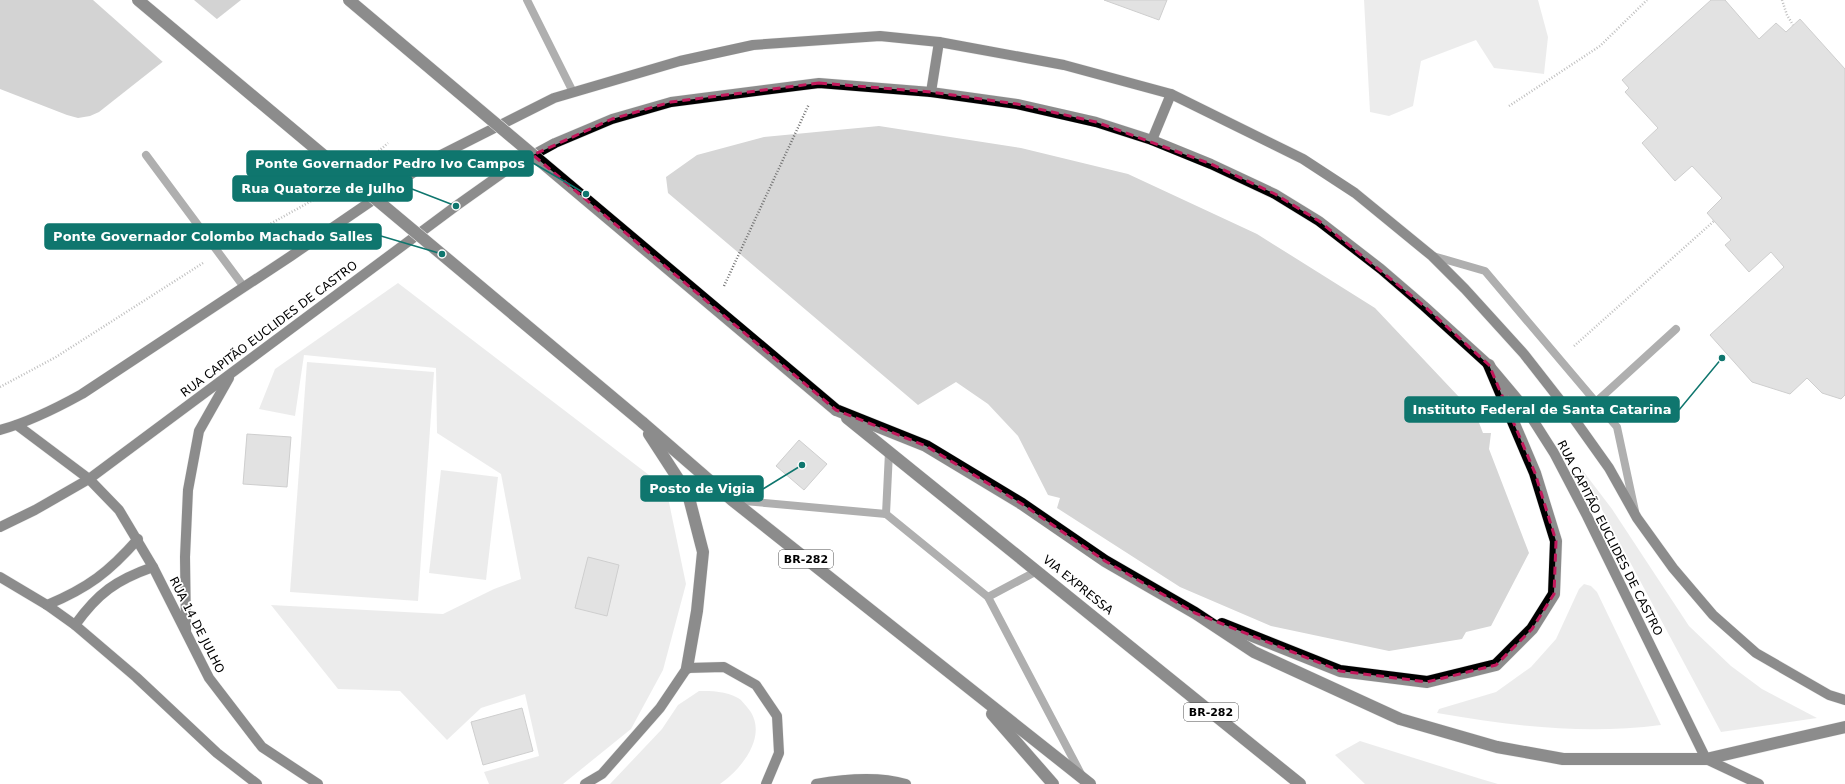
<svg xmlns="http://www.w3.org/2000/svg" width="1845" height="784" viewBox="0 0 1845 784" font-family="'DejaVu Sans',sans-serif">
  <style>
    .green { fill: #d6d6d6 }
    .water { fill: #9d9d9d }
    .pier { fill: #fff }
    .building { fill: #bfbfbf; stroke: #939393 }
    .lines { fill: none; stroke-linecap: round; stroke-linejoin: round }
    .primary-casing { stroke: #dbdbdb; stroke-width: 11 }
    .motorway-casing { stroke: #dbdbdb; stroke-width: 13 }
    .path { stroke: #717171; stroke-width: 2.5; stroke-dasharray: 1 2; stroke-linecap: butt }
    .service { stroke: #4f4f4f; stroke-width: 8 }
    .primary { stroke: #000; stroke-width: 10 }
    .motorway { stroke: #000; stroke-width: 12 }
    .motorway-bridge-casing { stroke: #dbdbdb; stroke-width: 13; stroke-linecap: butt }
    .motorway-bridge { stroke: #000; stroke-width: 12 }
    .marked { fill: none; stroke: #c2185b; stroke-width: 3; stroke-dasharray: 8 5; stroke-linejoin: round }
    .labels { text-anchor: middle; stroke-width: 3.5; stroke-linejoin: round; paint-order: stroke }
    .shield { fill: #fff; stroke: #4c4c4c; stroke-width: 1 }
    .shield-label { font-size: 11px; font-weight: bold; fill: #000 }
    .street-label { font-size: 12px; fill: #000; stroke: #fff }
    .leader { fill: none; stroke: #0f766e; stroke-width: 1.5 }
    .callout-dot { fill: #0f766e; stroke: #fff; stroke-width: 1.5 }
    .callout { fill: #0f766e; stroke: #0f766e; stroke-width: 1.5 }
    .callout-label { font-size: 13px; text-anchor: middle; font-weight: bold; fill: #fff }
  </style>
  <rect width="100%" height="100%" fill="#fff"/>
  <g class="green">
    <polygon points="1364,0 1538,0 1548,37 1544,74 1494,68 1476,40 1421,61 1413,106 1389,116 1370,112"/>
    <polygon points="879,126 1021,148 1128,174 1257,234 1375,308 1476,415 1483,433 1491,433 1489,449 1529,553 1491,626 1466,632 1462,639 1389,651 1271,626 1180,587 1057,508 1060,498 1048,495 1018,436 988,404 956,382 918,405 668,193 666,177 697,155 764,137"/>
    <polygon points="398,283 666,488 686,584 663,670 631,729 563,784 489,784 484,772 539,756 525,694 481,708 447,740 400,691 338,689 271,605 443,614 494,589 521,579 501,474 437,433 436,368 304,355 295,416 259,409 275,369"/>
    <polygon points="307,362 434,372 418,601 290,592"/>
    <polygon points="1577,463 1612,509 1689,626 1731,666 1762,689 1817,718 1721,732"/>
    <polygon points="441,470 498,477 486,580 429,573"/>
    <path d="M1584,584L1591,586L1597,592L1661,725C1584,735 1514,726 1437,713L1439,709L1496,692L1531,667L1556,639L1579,589Z"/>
    <path d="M699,691C712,691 726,691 738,698C742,700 744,704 747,707C770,733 743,768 720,784H610L662,729L678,705Z"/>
    <polygon points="1360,741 1481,779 1498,784 1365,784 1335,755"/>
  </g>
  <polygon class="water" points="0,0 241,0 99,112 90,116 78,118 67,115 0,89"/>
  <polygon class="pier" points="93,0 194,0 218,20 164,63"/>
  <g class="building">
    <polygon points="1104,0 1167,0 1159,20"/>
    <polygon points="1711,0 1725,0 1759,39 1776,23 1786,32 1800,19 1845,69 1845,395 1841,399 1822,393 1807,378 1790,394 1752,382 1710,335 1784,267 1771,252 1749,272 1725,245 1731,240 1707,213 1722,198 1692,166 1675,181 1642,143 1658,128 1625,92 1629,88 1622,80"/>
    <polygon points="247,434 291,437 287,487 243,484"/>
    <polygon points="799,440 827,464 804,490 776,466"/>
    <polygon points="588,557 619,565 607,616 575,608"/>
    <polygon points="522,708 533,751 483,765 471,722"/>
  </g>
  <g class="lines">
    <defs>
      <g id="primary">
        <polyline points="931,92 939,42"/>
        <polyline points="1152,140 1171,94"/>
        <polyline points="17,425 89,479 119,510 153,567 209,678 262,747 318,784"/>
        <path d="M0,430C29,422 55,409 82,394L291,256L433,159L554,98L680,61L753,45L880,36L939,42L1064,65L1171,94L1303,159L1355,193L1432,256L1465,289L1524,354L1567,409L1609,468L1637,518L1673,568L1713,615L1756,653L1829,695L1845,700"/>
        <polyline points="0,527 35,510 89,479 456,206 511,167 555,143 612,119 671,102 819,83 931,92 1017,104 1096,122 1152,140 1211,164 1275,194 1319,221 1381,269 1424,306 1489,365 1526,409 1554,453 1587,516 1706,759 1759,784"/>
        <polyline points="0,577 47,605 75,625 136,677 217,753 257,784"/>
        <path d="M47,605C88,588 109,572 138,539"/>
        <path d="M75,625C98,593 116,580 153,567"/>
        <polyline points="186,630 185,557 188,490 199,431 229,378"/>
        <polyline points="585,784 602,774 660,708 687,668 724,667 756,685 777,716 779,753 766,784"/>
        <path d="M816,784C844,779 878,776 906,784"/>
      </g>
      <g id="motorway">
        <polyline points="836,410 926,446 1022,504 1105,561 1195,613 1254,652 1400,719 1497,747 1563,759 1706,759 1845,727"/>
        <polyline points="847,418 1300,784"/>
        <polyline points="642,422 732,500 1090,784"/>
        <polyline points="649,434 688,494 703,552 697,611 687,668"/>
        <polyline points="1222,624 1340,671 1427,682 1496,665 1532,629 1554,594 1556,541 1535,473 1489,365"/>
        <polyline points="992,714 1053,784"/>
      </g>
    </defs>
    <use href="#primary" class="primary-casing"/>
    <use href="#motorway" class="motorway-casing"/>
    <g class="path">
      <polyline points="1782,0 1787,15 1793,25"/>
      <polyline points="1509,106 1600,46 1647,0"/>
      <polyline points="365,163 388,143"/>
      <polyline points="234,244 333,189"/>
      <polyline points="724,286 809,104"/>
      <polyline points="1574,346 1714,221"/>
      <polyline points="0,387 56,357 203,263"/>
    </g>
    <g class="service">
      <polyline points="527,0 573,92"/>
      <polyline points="146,155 244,287"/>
      <polyline points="1433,256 1485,271 1617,427 1635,511"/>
      <polyline points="1596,402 1676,329"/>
      <polyline points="733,500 886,514 988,597 1081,774"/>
      <polyline points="886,514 889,452"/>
      <polyline points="988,597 1037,571"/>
    </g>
    <use href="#primary" class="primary"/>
    <use href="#motorway" class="motorway"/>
    <defs>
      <g id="motorway-bridge">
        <polyline points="138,0 642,422"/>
        <polyline points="349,0 836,410"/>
      </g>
    </defs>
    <use href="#motorway-bridge" class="motorway-bridge-casing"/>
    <use href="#motorway-bridge" class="motorway-bridge"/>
  </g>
  <path d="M0 0H1845V784H0ZM819,83L931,92L1017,104L1096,122L1211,164L1275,194L1319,221L1424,306L1489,365L1535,473L1556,541L1554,594L1532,629L1496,665L1427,682L1340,671L1195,613L1105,561L1022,504L926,446L836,410L533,155L612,119L671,102Z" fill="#fff" fill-opacity=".55" fill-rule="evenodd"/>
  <path class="marked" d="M819,83L931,92L1017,104L1096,122L1211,164L1275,194L1319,221L1424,306L1489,365L1535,473L1556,541L1554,594L1532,629L1496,665L1427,682L1340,671L1195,613L1105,561L1022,504L926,446L836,410L533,155L612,119L671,102Z"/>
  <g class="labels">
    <g class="shield">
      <rect x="779" y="550" width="54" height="18" rx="3"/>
      <rect x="1184" y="703" width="54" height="18" rx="3"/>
    </g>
    <g class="shield-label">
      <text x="806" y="563">BR-282</text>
      <text x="1211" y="716">BR-282</text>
    </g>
    <g class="street-label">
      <text transform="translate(269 329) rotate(-37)" y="4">RUA CAPITÃO EUCLIDES DE CASTRO</text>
      <text transform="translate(1610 538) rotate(63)" y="4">RUA CAPITÃO EUCLIDES DE CASTRO</text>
      <text transform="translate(1078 585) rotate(39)" y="4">VIA EXPRESSA</text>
      <text transform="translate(197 625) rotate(63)" y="4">RUA 14 DE JULHO</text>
    </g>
  </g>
  <path class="leader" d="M586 194L533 163M456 206L412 189M442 254L381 236M1722 358L1679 410M802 465L763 489"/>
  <g class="callout-dot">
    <circle cx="586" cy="194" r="4"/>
    <circle cx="456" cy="206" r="4"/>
    <circle cx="442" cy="254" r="4"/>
    <circle cx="1722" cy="358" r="4"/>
    <circle cx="802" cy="465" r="4"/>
  </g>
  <g class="callout">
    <rect x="247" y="151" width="286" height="25" rx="4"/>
    <rect x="233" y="176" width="179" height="25" rx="4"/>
    <rect x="45" y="224" width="336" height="25" rx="4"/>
    <rect x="1405" y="397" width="274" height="25" rx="4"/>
    <rect x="641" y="476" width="122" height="25" rx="4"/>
  </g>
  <g class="callout-label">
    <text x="390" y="168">Ponte Governador Pedro Ivo Campos</text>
    <text x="323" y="193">Rua Quatorze de Julho</text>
    <text x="213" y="241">Ponte Governador Colombo Machado Salles</text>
    <text x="1542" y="414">Instituto Federal de Santa Catarina</text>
    <text x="702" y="493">Posto de Vigia</text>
  </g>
</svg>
